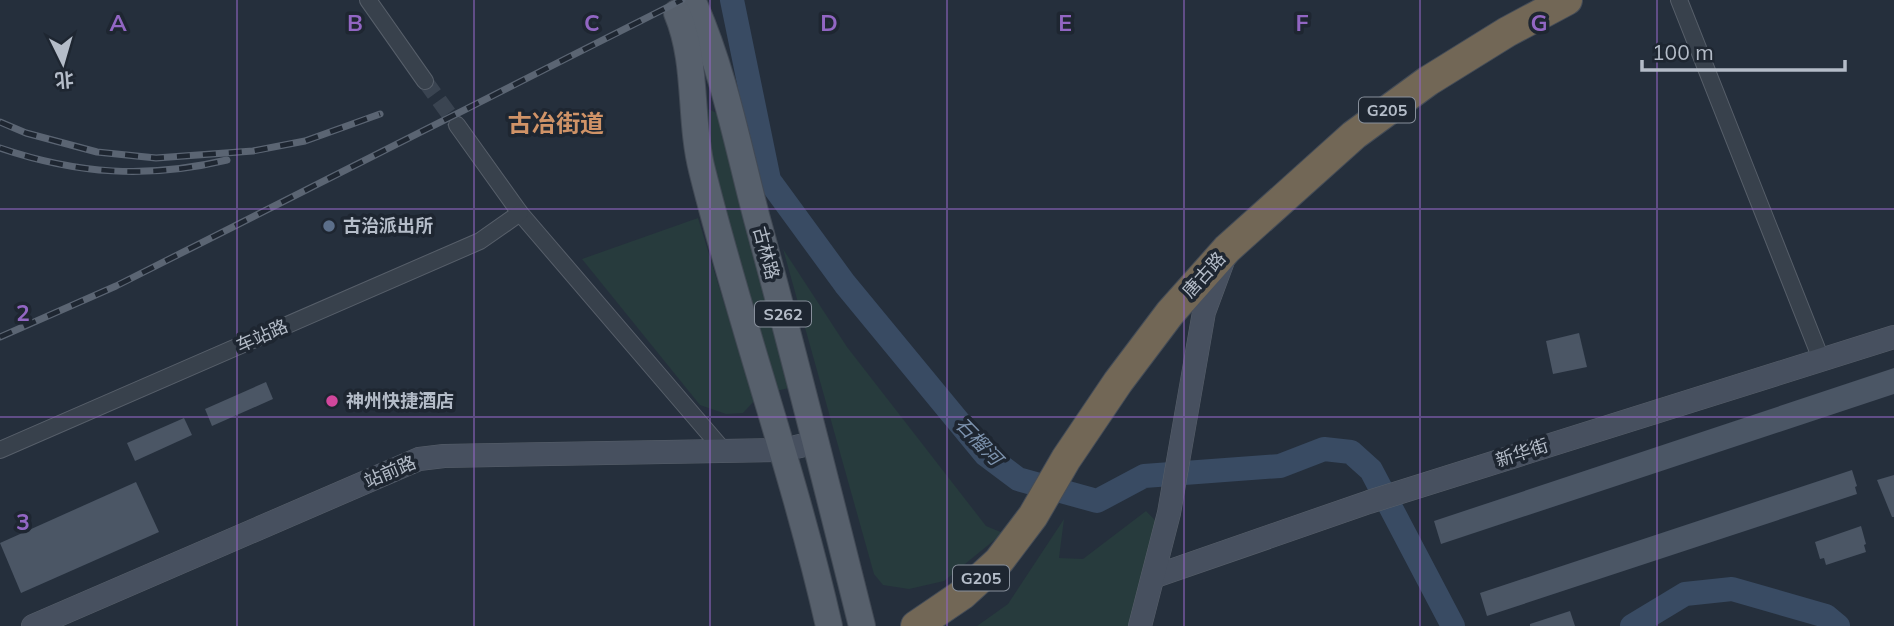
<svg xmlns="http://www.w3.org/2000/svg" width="1894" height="626" viewBox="0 0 1894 626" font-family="Mulish,'Noto Sans SC',sans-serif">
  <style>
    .green { fill: #273b3d }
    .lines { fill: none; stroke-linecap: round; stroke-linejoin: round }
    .river { stroke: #394b63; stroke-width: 24 }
    .building { fill: #4b5665 }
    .street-tunnel { stroke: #3a4451; stroke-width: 16; stroke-dasharray: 16 8; stroke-linecap: butt }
    .street-casing { stroke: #575f6a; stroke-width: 18 }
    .secondary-casing { stroke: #575f6a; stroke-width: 24 }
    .primary-casing { stroke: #424a55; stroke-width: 28 }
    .highway-casing { stroke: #444c57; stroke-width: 32 }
    .street { stroke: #38414c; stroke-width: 16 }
    .secondary { stroke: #47505f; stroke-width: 23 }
    .primary { stroke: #57606c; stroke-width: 26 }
    .highway { stroke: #726756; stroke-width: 30 }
    .rail-casing { stroke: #5b6573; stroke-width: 7 }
    .rail { stroke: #1e2631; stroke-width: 4.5; stroke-dasharray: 13; stroke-linecap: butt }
    .grid { fill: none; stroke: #9266c3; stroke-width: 2; stroke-opacity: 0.55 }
    .service-dot { fill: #5c6f8a; stroke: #1e2631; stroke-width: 2.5 }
    .hotel-dot { fill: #d1479c; stroke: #1e2631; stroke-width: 2.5 }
    .labels { text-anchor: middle; stroke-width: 7; stroke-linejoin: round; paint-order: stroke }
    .shield { fill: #1e2631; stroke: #878f9b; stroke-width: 2 }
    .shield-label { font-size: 16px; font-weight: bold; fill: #b4bcc8 }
    .poi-label { font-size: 18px; font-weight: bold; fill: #b4bcc8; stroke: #1e2631; text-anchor: start }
    .street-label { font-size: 18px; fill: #b4bcc8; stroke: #1e2631 }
    .water-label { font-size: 19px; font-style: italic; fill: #7d93ae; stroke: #1e2631 }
    .district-label { font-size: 24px; font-weight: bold; fill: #d09367; stroke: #1e2631 }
    .grid-label { font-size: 23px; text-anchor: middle; font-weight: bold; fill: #9266c3; stroke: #1e2631; stroke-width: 7; stroke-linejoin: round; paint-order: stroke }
  </style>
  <rect width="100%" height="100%" fill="#252f3c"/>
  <g class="green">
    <polygon points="709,109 718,114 793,387 776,391 718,197 703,116"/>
    <polygon points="698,218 754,401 743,413 726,414 700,405 582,259"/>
    <polygon points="783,249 847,347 986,526 1003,533 944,581 909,589 883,585 874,574"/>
    <polygon points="1146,511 1157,522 1129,626 977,626 1008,604 1064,519 1059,558 1083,559"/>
  </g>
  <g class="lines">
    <g class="river">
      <polyline points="732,0 769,180 845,284 986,455 1018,479 1097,501 1144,476 1280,466 1324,449 1351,452 1371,470 1453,626"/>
      <polyline points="1632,626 1685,594 1732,589 1826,616 1838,626"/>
    </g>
  </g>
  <g class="building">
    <polygon points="1579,333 1587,367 1553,374 1546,341"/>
    <polygon points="1894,368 1894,394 1441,544 1434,521"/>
    <polygon points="266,382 273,399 212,426 205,409"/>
    <polygon points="184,418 192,435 135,461 127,443"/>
    <polygon points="1852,470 1857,486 1855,487 1857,494 1487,616 1480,593"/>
    <polygon points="1894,475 1894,517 1892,517 1877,480"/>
    <polygon points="136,482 159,532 21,593 0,543"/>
    <polygon points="1861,526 1866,544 1864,545 1866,552 1826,565 1824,558 1820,559 1815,542"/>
    <polygon points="1570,611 1575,626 1530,626 1530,624"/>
  </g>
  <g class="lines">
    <polyline class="street-tunnel" points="425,81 457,125"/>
    <defs>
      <g id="street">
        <polyline points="368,0 425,81"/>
        <polyline points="1679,0 1821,359"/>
        <polyline points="457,125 520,213 724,451"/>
        <polyline points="0,450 480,241 520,213"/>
      </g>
      <g id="secondary">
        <polyline points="1153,577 1369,502 1894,337"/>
        <polyline points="33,626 419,459 444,456 783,450 817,442"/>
        <polyline points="1140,626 1169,513 1204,312 1224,258"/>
      </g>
      <g id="primary">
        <path d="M694,4C724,72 738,147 757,219C794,354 828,490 862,626"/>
        <path d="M677,13C698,63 689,119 702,170C740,323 794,472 829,626"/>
      </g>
      <polyline id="highway" points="916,626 963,594 999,561 1033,516 1066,459 1118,382 1170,313 1227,249 1354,135 1428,81 1507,32 1567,0"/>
    </defs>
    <use href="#street" class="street-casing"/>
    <use href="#secondary" class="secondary-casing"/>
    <use href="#primary" class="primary-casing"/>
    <use href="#highway" class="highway-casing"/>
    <use href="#street" class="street"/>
    <use href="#secondary" class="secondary"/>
    <use href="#primary" class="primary"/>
    <use href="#highway" class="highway"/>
    <defs>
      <g id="rail">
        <polyline points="0,122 26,133 97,152 156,158 253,151 305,141 380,114"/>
        <path d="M0,148C77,174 147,179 227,160"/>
        <polyline points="0,337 116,286 682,0"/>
      </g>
    </defs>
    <use href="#rail" class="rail-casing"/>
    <use href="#rail" class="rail"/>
  </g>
  <path class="grid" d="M237,0V626M474,0V626M710,0V626M947,0V626M1184,0V626M1420,0V626M1657,0V626M0,209H1894M0,417H1894"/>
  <circle class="service-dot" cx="329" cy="226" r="7"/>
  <circle class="hotel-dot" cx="332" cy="401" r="7"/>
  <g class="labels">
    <g class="shield">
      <rect x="1359" y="97.5" width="56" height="25" rx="5"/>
      <rect x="755" y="301.5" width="56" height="25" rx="5"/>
      <rect x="953" y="565.5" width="56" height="25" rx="5"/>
    </g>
    <g class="shield-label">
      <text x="1387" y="116">G205</text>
      <text x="783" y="320">S262</text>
      <text x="981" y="584">G205</text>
    </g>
    <g class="poi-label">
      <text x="343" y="232">古治派出所</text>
      <text x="346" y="407">神州快捷酒店</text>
    </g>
    <g class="street-label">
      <text transform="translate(766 253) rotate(75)" y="6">古林路</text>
      <text transform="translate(1204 275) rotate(-48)" y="6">唐古路</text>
      <text transform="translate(262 336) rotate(-24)" y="6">车站路</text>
      <text transform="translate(1522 453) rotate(-18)" y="6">新华街</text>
      <text transform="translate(390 472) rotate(-23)" y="6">站前路</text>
    </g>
    <g class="water-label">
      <text transform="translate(979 441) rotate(46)" y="7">石榴河</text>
    </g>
    <g class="district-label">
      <text x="556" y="132">古冶街道</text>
    </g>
  </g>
  <g class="grid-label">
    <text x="118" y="31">A</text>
    <text x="355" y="31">B</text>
    <text x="592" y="31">C</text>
    <text x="829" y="31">D</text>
    <text x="1065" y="31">E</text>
    <text x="1302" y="31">F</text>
    <text x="1539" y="31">G</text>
    <text x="23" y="321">2</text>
    <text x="23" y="530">3</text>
  </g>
  <g transform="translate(63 63) rotate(175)" stroke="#1e2631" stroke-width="5" paint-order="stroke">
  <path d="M0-5L12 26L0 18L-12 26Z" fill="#b4bcc8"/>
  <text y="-10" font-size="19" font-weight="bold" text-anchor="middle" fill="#b4bcc8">北</text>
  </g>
  <path d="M1642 60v10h203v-10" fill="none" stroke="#b4bcc8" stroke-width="3.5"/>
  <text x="1652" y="60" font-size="21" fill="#b4bcc8" stroke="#1e2631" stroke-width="5" paint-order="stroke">100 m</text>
</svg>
